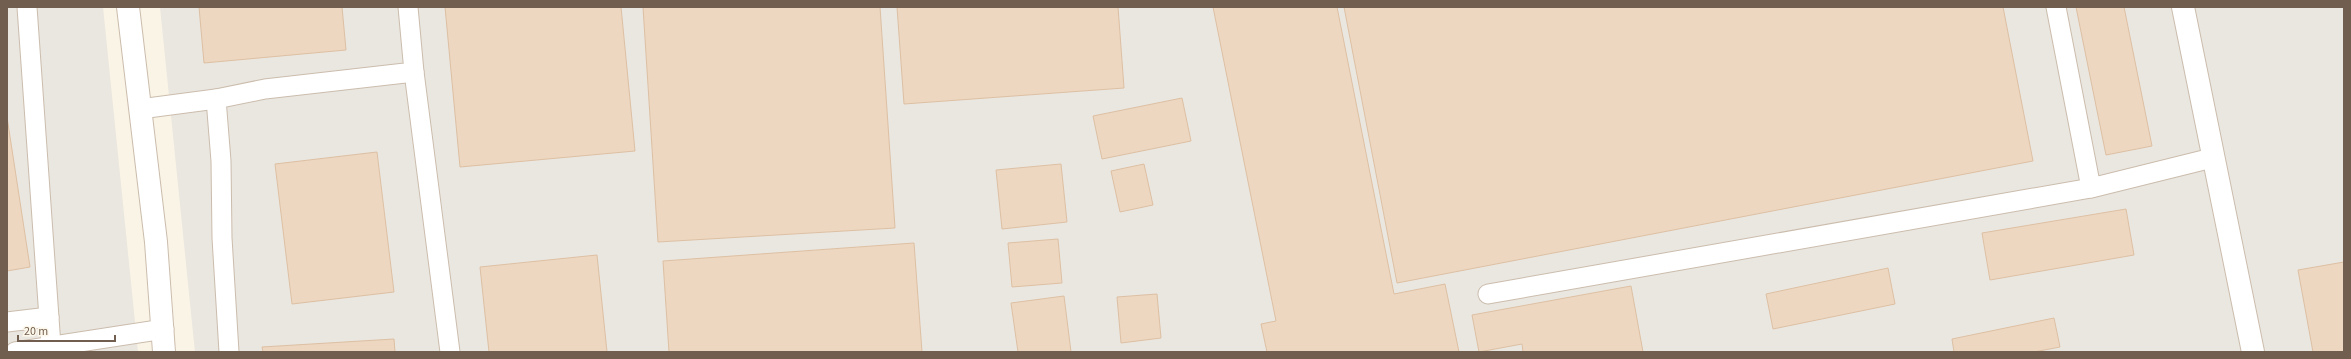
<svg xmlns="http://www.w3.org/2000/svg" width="2351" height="359" viewBox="0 0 2351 359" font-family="'Source Sans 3',sans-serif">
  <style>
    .industrial { fill: #eae6e0 }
    .building { fill: #edd7c1; stroke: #ddc0a3 }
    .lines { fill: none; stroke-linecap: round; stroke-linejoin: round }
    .service-casing { stroke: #cbbdad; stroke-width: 21 }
    .minor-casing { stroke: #cbbdad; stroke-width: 24 }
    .tertiary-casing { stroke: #cbbdad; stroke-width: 24 }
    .service { stroke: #fff; stroke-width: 19 }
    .minor { stroke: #fff; stroke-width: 22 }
    .tertiary { stroke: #fff; stroke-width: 22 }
  </style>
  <rect width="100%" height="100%" fill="#faf4e6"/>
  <g class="industrial">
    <polygon points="7,7 103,7 138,352 7,352"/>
    <polygon points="160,7 2344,7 2344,352 195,352"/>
  </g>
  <g class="building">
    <polygon points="199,7 342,7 346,50 204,63"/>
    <polygon points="445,7 621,7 635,151 460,167"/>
    <polygon points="643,7 880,7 895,228 658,242"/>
    <polygon points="897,7 1118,7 1124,88 904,104"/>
    <polygon points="1213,7 1337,7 1394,294 1445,284 1459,352 1267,352 1261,324 1276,321"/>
    <polygon points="1344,7 2003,7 2033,161 1397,283"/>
    <polygon points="2076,7 2124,7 2152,146 2106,155"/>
    <polygon points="1182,98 1191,141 1102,159 1093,116"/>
    <polygon points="7,117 30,267 7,271"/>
    <polygon points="377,152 394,292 292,304 275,164"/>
    <polygon points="1061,164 1067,222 1002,229 996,170"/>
    <polygon points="1144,164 1153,205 1120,212 1111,171"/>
    <polygon points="2126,209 2134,255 1990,280 1982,233"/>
    <polygon points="1058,239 1062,283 1012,287 1008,243"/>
    <polygon points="914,243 922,352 669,352 663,261"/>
    <polygon points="597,255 607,352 489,352 480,267"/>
    <polygon points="2344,262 2344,352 2313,352 2298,270"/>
    <polygon points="1888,268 1895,304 1773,329 1766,294"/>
    <polygon points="1631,286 1643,352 1523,352 1522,344 1479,352 1472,315"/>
    <polygon points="1157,294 1161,338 1121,343 1117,297"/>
    <polygon points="1064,296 1071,352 1018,352 1011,303"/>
    <polygon points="2054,318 2060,347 2034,352 1954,352 1952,339"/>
    <polygon points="394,339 395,352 263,352 262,347"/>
  </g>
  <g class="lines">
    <defs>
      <g id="service">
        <polyline points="27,7 51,346"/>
        <polyline points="2056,7 2091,188 2212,158"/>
        <polyline points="414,72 450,352"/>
        <polyline points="140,109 216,99"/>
        <polyline points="1488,294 2091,188"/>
        <polyline points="7,322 49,317"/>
        <polyline points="15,352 164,329"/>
        <polyline points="229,352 222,238 221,161 216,99 265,89 414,72 408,7"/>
      </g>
      <polyline id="minor" points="2183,7 2253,352"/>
      <polyline id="tertiary" points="128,7 156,242 164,352"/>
    </defs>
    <use href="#service" class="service-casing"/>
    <use href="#minor" class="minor-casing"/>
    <use href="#tertiary" class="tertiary-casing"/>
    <use href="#service" class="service"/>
    <use href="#minor" class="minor"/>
    <use href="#tertiary" class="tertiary"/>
  </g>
  <rect width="2351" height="359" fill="none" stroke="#715e4e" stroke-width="16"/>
  <path d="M18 335v6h97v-6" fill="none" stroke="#715e4e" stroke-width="2"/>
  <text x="24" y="335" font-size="12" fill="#715e4e" stroke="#fdf8ec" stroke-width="3" paint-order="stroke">20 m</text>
</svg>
